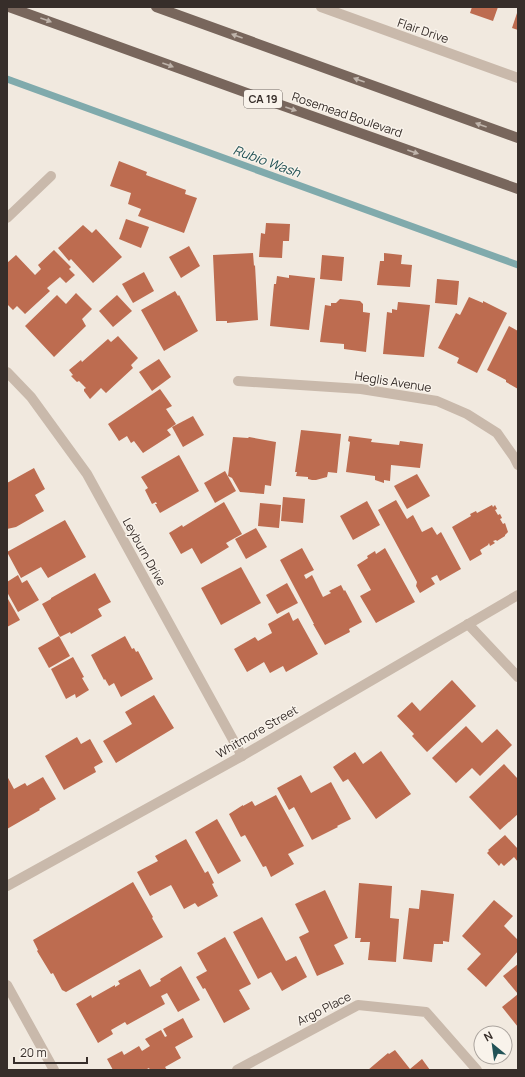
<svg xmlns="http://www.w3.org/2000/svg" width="525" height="1077" viewBox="0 0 525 1077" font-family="Manrope,sans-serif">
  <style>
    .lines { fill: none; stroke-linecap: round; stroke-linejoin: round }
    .stream { stroke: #80aaac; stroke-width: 7 }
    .building { fill: #bd6c50 }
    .minor { stroke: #c9b9ab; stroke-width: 10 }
    .primary { stroke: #78665c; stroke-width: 10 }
    .oneway { fill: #bfb4ab }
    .labels { text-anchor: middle; stroke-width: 3; stroke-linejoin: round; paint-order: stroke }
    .shield { fill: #f9f3eb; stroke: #716964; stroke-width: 1 }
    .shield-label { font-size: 11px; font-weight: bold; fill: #372e2a }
    .street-label { font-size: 12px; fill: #372e2a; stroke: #f9f3eb }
    .water-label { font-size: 13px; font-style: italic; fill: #225256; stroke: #f9f3eb }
  </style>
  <rect width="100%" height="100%" fill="#f1e9df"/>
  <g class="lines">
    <polyline class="stream" points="7,79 518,265"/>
  </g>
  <g class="building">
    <polygon points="472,7 498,7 493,21 470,13"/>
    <polygon points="518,10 518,30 512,28"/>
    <polygon points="119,161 147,172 146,175 186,190 185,194 197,198 184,233 138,216 141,209 128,204 131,193 110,186"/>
    <polygon points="126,219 149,227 141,248 119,239"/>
    <polygon points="266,223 290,224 289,241 283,241 282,258 259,257 261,233 265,234"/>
    <polygon points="83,225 92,233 96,229 122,257 93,283 71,259 69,261 58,248"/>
    <polygon points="189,246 200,266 181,278 169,257"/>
    <polygon points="54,250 71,267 69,269 75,275 66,283 60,277 47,288 50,291 25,314 17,306 13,310 7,304 7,263 16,255 35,275 41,269 38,265"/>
    <polygon points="253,253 254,266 255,265 258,320 227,323 227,321 216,321 213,255"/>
    <polygon points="384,253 402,255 401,264 412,265 410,287 377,285 380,261 384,261"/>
    <polygon points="322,255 344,257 342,281 320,279"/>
    <polygon points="144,272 154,291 133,303 122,284"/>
    <polygon points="289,275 315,278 309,330 270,326 274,284 276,284 277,276 289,278"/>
    <polygon points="437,279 459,281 457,305 435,303"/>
    <polygon points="175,291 178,296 179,295 198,331 164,351 141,310"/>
    <polygon points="76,293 92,309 82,319 86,326 54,357 25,326 57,295 66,304"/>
    <polygon points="117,295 132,311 113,327 99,311"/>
    <polygon points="469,297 483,303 483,301 507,313 477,373 457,363 459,358 438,348 456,313 460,315"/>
    <polygon points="340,299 360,301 363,304 363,312 370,313 366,352 344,349 344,344 320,342 325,305 331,306 331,303 336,303"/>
    <polygon points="398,302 430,305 424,357 383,354 387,312 392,313 392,309 397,310"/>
    <polygon points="509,326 518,331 518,389 506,382 506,380 487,370"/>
    <polygon points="118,336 138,358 131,365 133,368 106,393 101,388 90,399 84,391 84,389 86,388 79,381 77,382 71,376 73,375 69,370 81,360 82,362 108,339 111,342"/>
    <polygon points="159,359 171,377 152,391 139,372"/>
    <polygon points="160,389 172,406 166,409 176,424 167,430 171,435 143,453 134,441 131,443 127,436 119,441 108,424"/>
    <polygon points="193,416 204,435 183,447 172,427"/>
    <polygon points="301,430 341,434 337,473 328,472 327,477 316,480 312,480 308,479 308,477 296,476 297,472 295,472"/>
    <polygon points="349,436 372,439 371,442 399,445 400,441 423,444 420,468 391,465 390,481 384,480 384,483 375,480 375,476 346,472 350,442 348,441"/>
    <polygon points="233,437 248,438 249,437 276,442 271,486 265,485 264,494 240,492 232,478 228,476"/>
    <polygon points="179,455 199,491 160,513 155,504 157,504 156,502 152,504 145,490 148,488 141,477"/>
    <polygon points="34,468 45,489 35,495 44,511 16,527 7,529 7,483"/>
    <polygon points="225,471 236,491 215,503 204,483"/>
    <polygon points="417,474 430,496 407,509 394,486"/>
    <polygon points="283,497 305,499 303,523 281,521"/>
    <polygon points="396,500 407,519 413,515 422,532 432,527 437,535 441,532 461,569 440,581 437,575 431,578 435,584 420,593 416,586 417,582 378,510"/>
    <polygon points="367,501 380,525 353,540 340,516"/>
    <polygon points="224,502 242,534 226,543 229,547 201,564 192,548 181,554 169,533 182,525 183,527"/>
    <polygon points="260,503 281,505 279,528 258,526"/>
    <polygon points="492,505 493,507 495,505 497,509 495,510 498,515 500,514 502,518 500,519 503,524 505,523 508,532 505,535 505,536 497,541 496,540 493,541 495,543 490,546 489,543 488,545 480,550 482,554 470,561 452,527 471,516 470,514 476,511 477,513"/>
    <polygon points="65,520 86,557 48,578 41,567 21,578 7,552"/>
    <polygon points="256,528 267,547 246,559 235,539"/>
    <polygon points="302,548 314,570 304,575 306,579 312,575 323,597 331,593 329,591 341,585 344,591 345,590 362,622 349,629 350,632 325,645 313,624 314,624 280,560"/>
    <polygon points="385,548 415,602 376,623 360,596 371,590 357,565 368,558 367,556 375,551 376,554"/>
    <polygon points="241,567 261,603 221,625 201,588"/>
    <polygon points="95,573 111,602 98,609 102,616 71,634 70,632 60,637 42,604 51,599 51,598"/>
    <polygon points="18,575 22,583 27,580 39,600 18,612 7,592 7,582"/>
    <polygon points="287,583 298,603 277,614 266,595"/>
    <polygon points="7,599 8,599 20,620 7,627"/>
    <polygon points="289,612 293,621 298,618 318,654 286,672 283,666 270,673 264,662 247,672 234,649 255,637 258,641 272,633 268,624"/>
    <polygon points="59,636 70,656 49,668 38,648"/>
    <polygon points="125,636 132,649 134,648 136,652 138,651 153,679 121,697 114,683 109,686 105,679 104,680 91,655"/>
    <polygon points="73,657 84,677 82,678 89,690 76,698 75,694 66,699 51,669"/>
    <polygon points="452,680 476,706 427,752 412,736 414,734 397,716 412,702 420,711"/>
    <polygon points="154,695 174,728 116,763 103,741 132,724 125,712"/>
    <polygon points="466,726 482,743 497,729 512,745 480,776 472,768 456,783 432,758"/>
    <polygon points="77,737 81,744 90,739 103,762 94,767 96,772 64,790 45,756"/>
    <polygon points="381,751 411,794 376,819 348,779 343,782 333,767 355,752 363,764"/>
    <polygon points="504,764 518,779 518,814 500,830 469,797"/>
    <polygon points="301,775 311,793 331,782 351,819 337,826 338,827 312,840 294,807 289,810 277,788"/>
    <polygon points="7,776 14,789 25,783 27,786 43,777 56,799 39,809 40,810 7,829"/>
    <polygon points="276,795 304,846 288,854 294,864 271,877 266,866 263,867 245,835 241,837 229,814 243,805 243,806 252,801 255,806"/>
    <polygon points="217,819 241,861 218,874 195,832"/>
    <polygon points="505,835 518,849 518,862 514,857 504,866 501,863 499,866 487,853 489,851 488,850"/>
    <polygon points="186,839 205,873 208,871 214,883 212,884 218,896 198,907 195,903 184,909 171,885 150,896 137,872 158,861 155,856"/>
    <polygon points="133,882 153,917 152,918 163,937 66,992 62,990 53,973 51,974 37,951 38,950 33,940"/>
    <polygon points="359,883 392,886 390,918 399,919 396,962 368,960 370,942 360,942 361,938 355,938"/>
    <polygon points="325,890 348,938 334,945 344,964 317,976 299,937 309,932 295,904"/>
    <polygon points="421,890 454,894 449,942 443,941 443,944 434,944 432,962 403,959 409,908 419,909"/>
    <polygon points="494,900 513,916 504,926 518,940 518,951 486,987 467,969 481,954 462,936"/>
    <polygon points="262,917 286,961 296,956 307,977 282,991 271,972 258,979 233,932"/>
    <polygon points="225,937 251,984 239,990 250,1009 224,1023 205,988 203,989 196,977 207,971 197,953"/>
    <polygon points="518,964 518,1027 502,1007 518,994 503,976"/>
    <polygon points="181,966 200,1000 178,1012 167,993 161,996 165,1004 127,1025 125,1022 111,1030 113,1034 98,1043 76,1004 91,995 92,998 115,985 115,987 120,984 118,981 140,969 150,987 161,981 160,979"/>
    <polygon points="183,1018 193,1037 175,1047 181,1058 165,1067 167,1070 150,1070 149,1068 147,1069 148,1070 113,1070 107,1059 122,1051 124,1055 139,1046 142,1051 150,1046 145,1039 161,1030 165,1037 167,1036 163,1029"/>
    <polygon points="395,1050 410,1069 422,1059 430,1070 368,1070 388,1053 389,1054"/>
  </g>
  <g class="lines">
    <g class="minor">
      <polyline points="321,7 518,78"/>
      <polyline points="7,218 51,176"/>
      <polyline points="7,372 31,397 87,474 242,756"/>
      <polyline points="238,381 361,389 437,401 467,414 497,433 514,457 518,465"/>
      <polyline points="468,624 518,677"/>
      <polyline points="7,886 242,756 518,595"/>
      <polyline points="7,985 54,1070"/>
      <polyline points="237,1070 358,1005 426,1012 477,1070"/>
    </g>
    <g class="primary">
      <polyline points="9,7 261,98 518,189"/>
      <polyline points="156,7 518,138"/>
    </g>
  </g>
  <defs><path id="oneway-solid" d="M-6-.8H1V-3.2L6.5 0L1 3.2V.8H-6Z"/></defs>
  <g class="oneway">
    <use href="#oneway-solid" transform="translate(46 20) rotate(20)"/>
    <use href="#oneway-solid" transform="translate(237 36) rotate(-160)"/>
    <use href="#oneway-solid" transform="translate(168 65) rotate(20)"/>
    <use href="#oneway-solid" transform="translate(359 80) rotate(-160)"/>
    <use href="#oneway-solid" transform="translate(291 109) rotate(19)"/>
    <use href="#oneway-solid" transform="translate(481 125) rotate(-160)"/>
    <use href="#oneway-solid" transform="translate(413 152) rotate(19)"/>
  </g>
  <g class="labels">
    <rect class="shield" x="244" y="90" width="38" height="18" rx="3"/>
    <g class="shield-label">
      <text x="263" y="103">CA 19</text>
    </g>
    <g class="street-label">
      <text transform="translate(423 31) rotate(19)" y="4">Flair Drive</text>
      <text transform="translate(347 115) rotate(19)" y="4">Rosemead Boulevard</text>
      <text transform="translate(393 382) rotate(9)" y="4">Heglis Avenue</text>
      <text transform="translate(144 552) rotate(61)" y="4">Leyburn Drive</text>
      <text transform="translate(257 732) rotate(-30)" y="4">Whitmore Street</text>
      <text transform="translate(324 1009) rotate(-27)" y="4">Argo Place</text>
    </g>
    <g class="water-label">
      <text transform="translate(267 161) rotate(20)" y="5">Rubio Wash</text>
    </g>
  </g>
  <rect width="525" height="1077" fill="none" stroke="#372e2a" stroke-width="16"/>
  <g transform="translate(493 1045) rotate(331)"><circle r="19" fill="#f9f3eb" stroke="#aba49e"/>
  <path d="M0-3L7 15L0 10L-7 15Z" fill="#225256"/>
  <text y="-6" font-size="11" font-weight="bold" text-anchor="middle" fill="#372e2a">N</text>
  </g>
  <path d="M14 1057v6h73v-6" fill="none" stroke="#372e2a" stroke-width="2"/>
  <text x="20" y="1057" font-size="12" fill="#372e2a" stroke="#f9f3eb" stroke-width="3" paint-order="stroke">20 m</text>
</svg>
